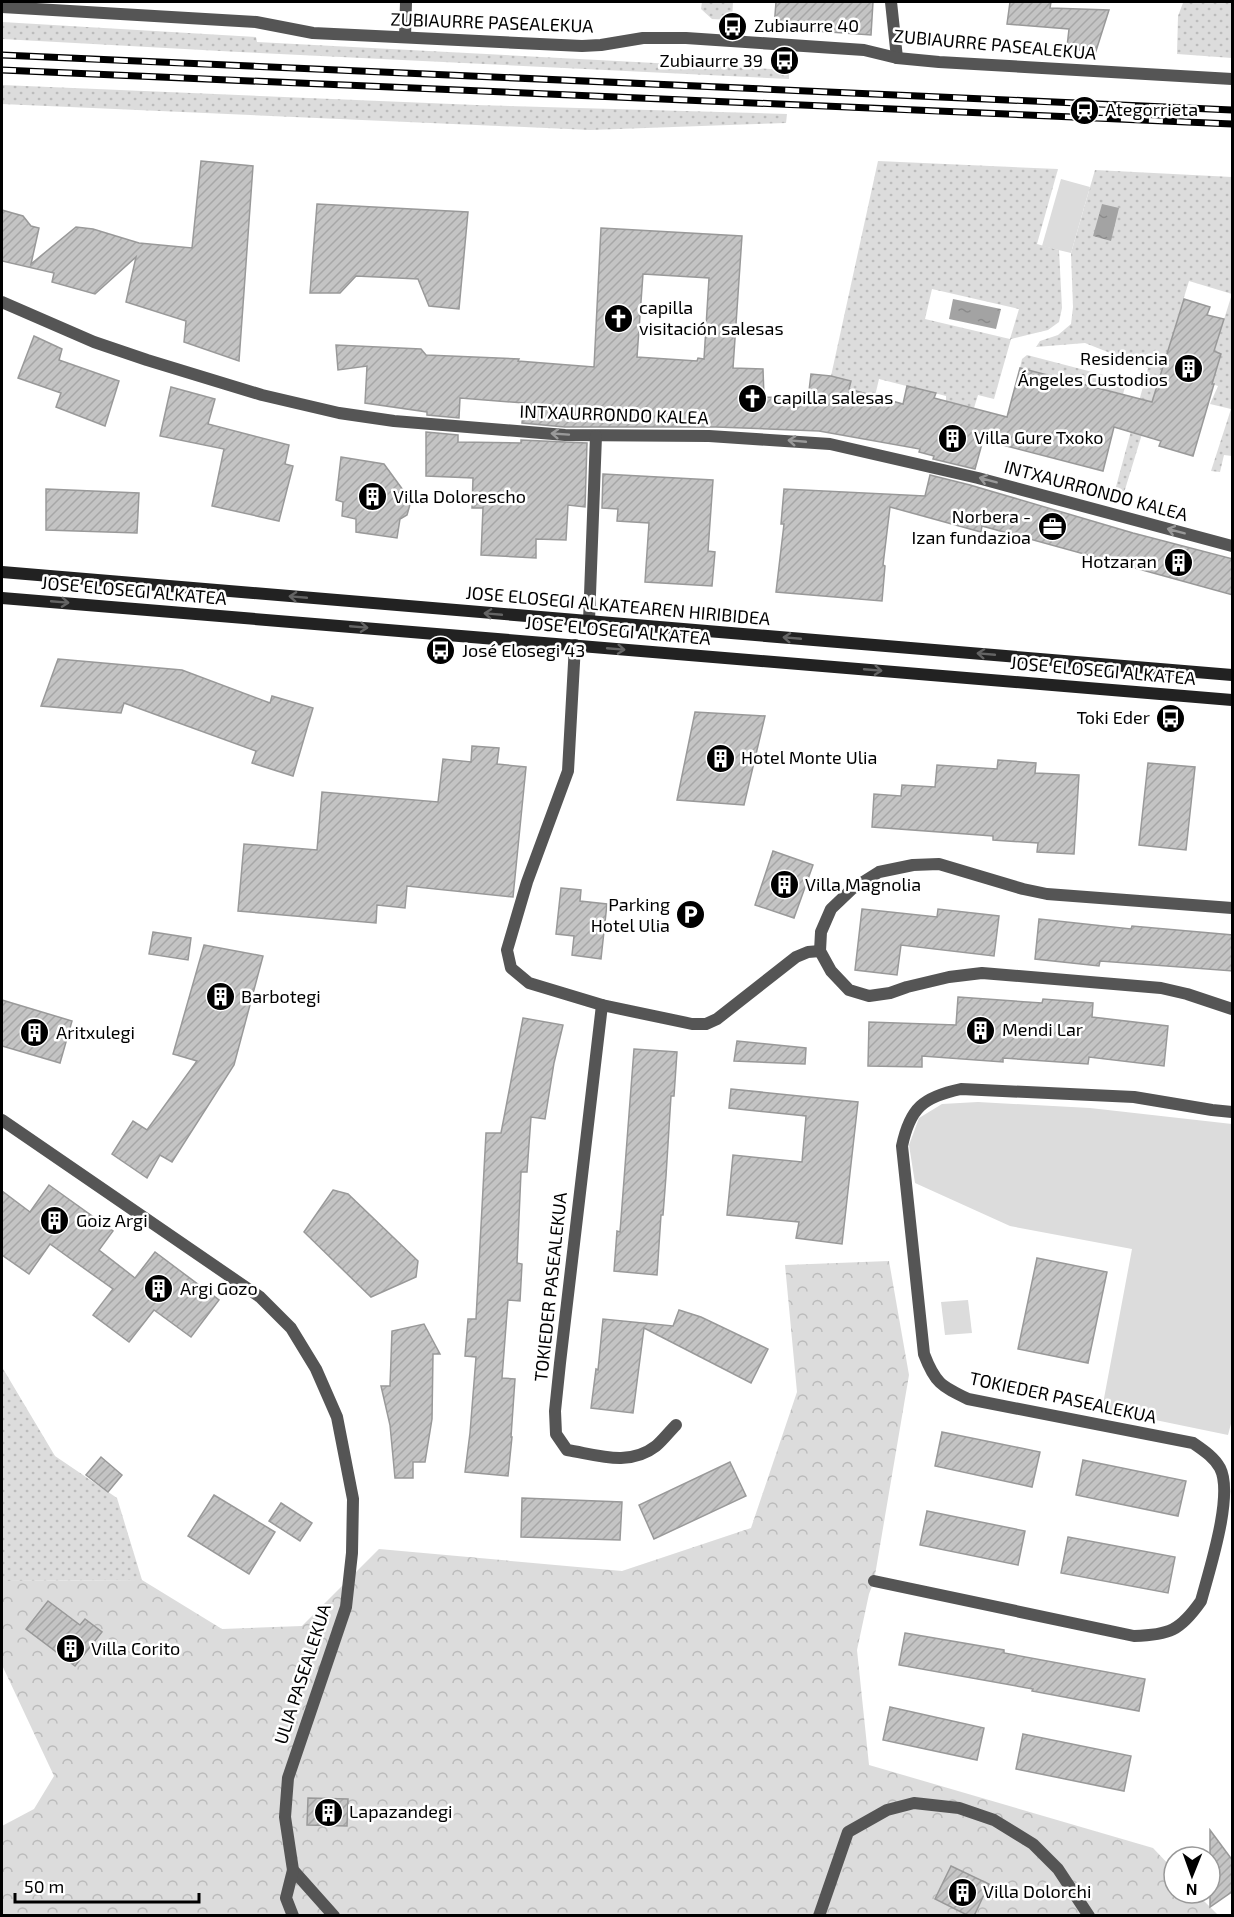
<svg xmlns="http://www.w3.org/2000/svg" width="1234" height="1917" viewBox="0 0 1234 1917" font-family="'Exo 2',sans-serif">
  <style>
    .grass { fill: url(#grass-dots); fill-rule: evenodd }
    .forest { fill: url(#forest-crowns) }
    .park { fill: #dcdcdc }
    .water { fill: url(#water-ripples) }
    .building { fill: url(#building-hatch); stroke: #999; stroke-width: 1.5; fill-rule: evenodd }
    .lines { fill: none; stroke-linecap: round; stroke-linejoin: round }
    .street { stroke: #555; stroke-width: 12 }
    .secondary { stroke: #222; stroke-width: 12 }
    .rail-casing { stroke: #000; stroke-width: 7 }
    .rail { stroke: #fff; stroke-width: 4.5; stroke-dasharray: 14; stroke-linecap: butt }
    .oneway { stroke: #999 }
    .oneway2 { stroke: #646464 }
    .labels { text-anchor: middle; stroke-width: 5; stroke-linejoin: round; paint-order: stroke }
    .street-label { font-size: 18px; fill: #000; stroke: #fff }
    .poi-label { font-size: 18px; fill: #000; stroke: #fff; text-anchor: start }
  </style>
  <defs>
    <pattern id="grass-dots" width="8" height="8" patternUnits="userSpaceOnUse" patternTransform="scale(1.5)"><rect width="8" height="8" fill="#dcdcdc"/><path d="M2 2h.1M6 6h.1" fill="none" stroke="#bbb" stroke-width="1.8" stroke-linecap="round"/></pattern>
    <pattern id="forest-crowns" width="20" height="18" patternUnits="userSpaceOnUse" patternTransform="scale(1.5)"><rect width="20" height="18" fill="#dcdcdc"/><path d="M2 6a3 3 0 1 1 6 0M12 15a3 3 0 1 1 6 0" fill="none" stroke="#bbb"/></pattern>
    <pattern id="water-ripples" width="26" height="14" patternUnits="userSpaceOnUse" patternTransform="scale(1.5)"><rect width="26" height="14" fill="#a3a3a3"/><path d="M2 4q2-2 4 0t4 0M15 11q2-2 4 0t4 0" fill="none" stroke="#8b8b8b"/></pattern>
    <pattern id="building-hatch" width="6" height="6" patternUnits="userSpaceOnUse" patternTransform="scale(1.5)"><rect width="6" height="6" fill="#c4c4c4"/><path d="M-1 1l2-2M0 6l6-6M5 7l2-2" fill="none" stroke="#a7a7a7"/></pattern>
  </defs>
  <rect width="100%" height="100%" fill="#fff"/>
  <g class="grass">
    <polygon points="702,2 733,2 732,20 712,19 701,9"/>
    <polygon points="1186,2 1232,2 1232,58 1177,54 1178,16 1183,3"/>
    <polygon points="2,22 256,37 257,42 789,70 789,79 239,52 2,39"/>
    <polygon points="2,85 476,105 787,114 786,123 590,130 2,104"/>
    <path d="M878,161L1058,169L1037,244L1059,250L1062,308L1059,322L1048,330L1011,339L994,399L978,395L974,408L946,401V396L879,379L875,396L849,389L851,381L831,376ZM932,289L1019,309L1010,339L925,319Z"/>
    <polygon points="1095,170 1232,177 1232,456 1224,455 1220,472 1211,471 1231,409 1210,404 1218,386 1212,384 1221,354 1214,351 1232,294 1189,281 1123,496 1114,494 1148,368 1085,343 1036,347 1040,341 1058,335 1071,324 1073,307 1071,253"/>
    <polygon points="1027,355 1123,380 1125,387 1123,394 1020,368 1022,359"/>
    <polygon points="2,1367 55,1456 117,1498 142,1580 2,1581"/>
  </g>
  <polygon class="forest" points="889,1261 909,1375 874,1581 869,1594 857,1650 869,1765 1153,1848 1174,1870 1174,1893 1196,1893 1218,1915 2,1915 2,1826 34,1809 54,1776 2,1665 2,1581 142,1580 222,1629 302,1626 379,1549 622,1571 751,1528 797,1392 785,1265"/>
  <g class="park">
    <polygon points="1061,179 1090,187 1071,253 1042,246"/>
    <polygon points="978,1102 1090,1108 1232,1124 1232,1420 1228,1435 1102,1409 1132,1249 1010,1226 915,1183 909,1145 919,1118 942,1104"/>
    <polygon points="968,1300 972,1333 945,1335 941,1302"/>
  </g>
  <g class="water">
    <polygon points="1102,204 1119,208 1111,241 1093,236"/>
    <polygon points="953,299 1001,309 996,329 949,319"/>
  </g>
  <g class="building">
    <polygon points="776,2 873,2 871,35 774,28"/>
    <polygon points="1010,2 1051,2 1050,8 1109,10 1095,54 1067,47 1069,29 1007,24"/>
    <polygon points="201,161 253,166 239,361 184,342 186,321 126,302 136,257 95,294 52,282 54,273 2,261 2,210 23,216 31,226 39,228 31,264 76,227 93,229 139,243 192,248"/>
    <polygon points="317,204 468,212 459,309 429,306 418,279 356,276 340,293 310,293"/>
    <path d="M601,228L742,236L733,368L763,369L764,397L808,399L811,374L831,376L851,381L849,389L903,404L907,386L936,393L934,398L1007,417L1020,368L1152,402L1184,299L1210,307L1207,315L1224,319L1214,351L1221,354L1212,384H1214L1193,456L1159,446L1161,441L1114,427L1103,471L983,440L975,469L933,459L934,456L919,452L920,449L819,431L716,427H565L522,423L524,403L460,398L459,418L427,415V412L365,403L367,366L338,370L336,345L421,349L426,355L519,359L518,361L594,367ZM643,274L709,278L704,359L698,358L697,361L637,357Z"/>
    <polygon points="34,336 62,349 59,360 119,381 105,426 56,407 61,393 18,378"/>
    <polygon points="171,387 215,399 208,424 289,445 285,464 293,466 279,521 212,506 224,449 160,436"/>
    <polygon points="426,432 458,435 458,442 521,443 521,440 587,443 585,507 568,505 566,540 536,539 536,558 481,555 483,508 472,508 473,478 426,476"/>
    <polygon points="341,457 384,464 411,501 407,515 400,519 397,538 356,532 356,519 342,516 343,502 336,500"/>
    <polygon points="603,474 713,480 708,551 715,552 712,586 645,582 649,523 617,521 618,509 602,508"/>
    <polygon points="930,475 970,485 1133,533 1233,559 1233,595 982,526 981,532 890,507 883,565 885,566 882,601 776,592 784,524 781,524 784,489 925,496"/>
    <polygon points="46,489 139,493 137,533 46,530"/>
    <polygon points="58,659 182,670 270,703 272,696 313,708 293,776 252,763 256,751 124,703 121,713 41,706"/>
    <polygon points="695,712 765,716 744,805 677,800"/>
    <polygon points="472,746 499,748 497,764 526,767 513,897 407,886 405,908 377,905 376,923 238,911 244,844 317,850 322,792 438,802 443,759 471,762"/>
    <polygon points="998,760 1036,763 1035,773 1079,775 1074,854 1037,852 1038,843 993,840 993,836 872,827 874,794 901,796 902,785 935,787 937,765 997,769"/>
    <polygon points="1148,763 1195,767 1186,850 1139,845"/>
    <polygon points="773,851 813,865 794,918 755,905"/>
    <polygon points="561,888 581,890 580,901 607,904 601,959 572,955 574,936 556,934"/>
    <polygon points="862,909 937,917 938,909 999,916 994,956 901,945 897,975 855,970"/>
    <polygon points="1039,919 1131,929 1132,926 1233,935 1233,971 1100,961 1099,966 1035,959"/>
    <polygon points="153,932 191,938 188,960 149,954"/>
    <polygon points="204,945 263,956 234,1065 172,1162 160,1155 147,1178 112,1154 133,1121 147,1130 197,1061 173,1054"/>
    <polygon points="958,997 1042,1003 1043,999 1093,1003 1092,1017 1168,1026 1164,1066 1089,1057 1088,1064 1003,1058 1003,1062 922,1056 922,1067 868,1066 869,1022 956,1025"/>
    <polygon points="2,1000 72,1021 60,1063 2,1046"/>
    <polygon points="523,1018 563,1025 554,1063 545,1119 531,1117 527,1172 521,1172 517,1263 522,1264 520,1301 508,1300 502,1378 515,1379 511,1437 512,1437 508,1476 465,1472 470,1433 476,1357 465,1356 468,1319 476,1319 486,1133 501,1133"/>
    <polygon points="737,1041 806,1048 805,1064 734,1061"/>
    <polygon points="634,1049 677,1052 674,1096 671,1096 666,1176 663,1215 661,1215 657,1275 614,1271 617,1231 620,1232"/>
    <polygon points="731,1089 858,1102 842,1244 796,1238 799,1222 727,1215 733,1155 802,1162 806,1116 729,1108"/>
    <polygon points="49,1185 113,1231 99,1250 135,1278 155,1252 219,1300 191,1337 154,1310 129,1342 93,1315 113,1289 50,1244 29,1274 2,1255 2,1191 30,1212"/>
    <polygon points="333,1190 348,1194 418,1261 416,1277 371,1297 304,1232"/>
    <polygon points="1037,1258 1107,1272 1088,1363 1018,1349"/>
    <polygon points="679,1310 701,1317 768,1349 751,1383 644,1328 633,1413 591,1408 596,1369 598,1370 603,1319 673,1326"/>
    <polygon points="424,1324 440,1354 433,1354 432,1419 425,1462 413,1462 413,1478 395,1478 390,1425 381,1386 390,1386 392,1331"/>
    <polygon points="942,1432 1040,1452 1032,1487 935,1466"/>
    <polygon points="101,1457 122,1475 108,1492 86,1475"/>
    <polygon points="1083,1460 1186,1481 1178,1516 1076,1495"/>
    <polygon points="730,1462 746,1496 654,1539 639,1505"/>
    <polygon points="214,1495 275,1532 249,1574 188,1536"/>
    <polygon points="522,1498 622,1502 620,1540 521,1537"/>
    <polygon points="281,1503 312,1523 300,1541 269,1521"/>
    <polygon points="927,1511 1025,1531 1018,1565 920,1545"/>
    <polygon points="1068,1537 1175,1557 1168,1593 1061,1573"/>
    <polygon points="48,1601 80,1625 85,1619 102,1632 75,1666 26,1629"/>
    <polygon points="905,1633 1004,1650 1004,1653 1145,1679 1139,1711 1032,1691 1033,1689 899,1665"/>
    <polygon points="890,1707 984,1728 977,1760 883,1740"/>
    <polygon points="1023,1734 1131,1756 1124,1791 1016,1769"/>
    <polygon points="308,1798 348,1799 347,1826 307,1825"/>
    <polygon points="1210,1830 1233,1861 1233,1891 1210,1907"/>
    <polygon points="951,1866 989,1884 974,1916 969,1916 935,1899"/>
  </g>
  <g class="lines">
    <g class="street">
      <polyline points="891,2 897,58"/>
      <polyline points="2,7 256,22 313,33 582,46 601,45 643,38 686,38 864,50 897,58 939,62 1232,79"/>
      <polyline points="405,37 406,2"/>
      <polyline points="2,302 94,342 147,360 262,395 339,413 394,421 565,435 709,436 830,444 978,478 1232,546"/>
      <polyline points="589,621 596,436"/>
      <polyline points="575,645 568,771 527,882 507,950 511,968 529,983 602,1005"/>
      <polyline points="1232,908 1047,894 1023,889 939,864 913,865 879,872 852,889 831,909 821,932 820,951 831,971 849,990 869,996 890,993 907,987 949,977 982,973 1161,988 1187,994 1232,1009"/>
      <polyline points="2,1120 260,1297 291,1328 316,1369 337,1417 353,1499 352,1553 346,1607 288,1778 285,1817 293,1870 334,1916"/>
      <path d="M676,1425C669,1432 663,1440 656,1446C629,1467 598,1455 567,1450L556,1434L555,1411L560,1363L602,1005L692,1024H706L717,1019L796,957L808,952L820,951"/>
      <path d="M874,1581L1134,1636C1169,1635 1180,1631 1201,1601C1209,1571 1234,1495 1220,1468C1214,1457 1203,1450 1193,1443L968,1399C941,1386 935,1383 924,1354L902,1146C910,1108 923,1097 961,1089L1134,1097L1212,1110L1232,1112"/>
      <polyline points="293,1870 286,1898 293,1916"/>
      <polyline points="819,1916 848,1832 887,1810 914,1803 959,1808 994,1820 1033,1844 1058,1869 1089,1916"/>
    </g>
    <g class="secondary">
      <polyline points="2,572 1232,675"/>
      <polyline points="2,598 1232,700"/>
    </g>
    <defs>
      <g id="rail">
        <polyline points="2,55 1232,110"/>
        <polyline points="2,70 1232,124"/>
      </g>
    </defs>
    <use href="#rail" class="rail-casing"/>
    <use href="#rail" class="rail"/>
  </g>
  <defs><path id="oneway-shaft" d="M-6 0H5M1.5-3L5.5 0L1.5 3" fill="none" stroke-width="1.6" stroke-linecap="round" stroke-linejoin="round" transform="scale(1.5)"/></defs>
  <g class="oneway">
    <use href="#oneway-shaft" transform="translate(560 434) rotate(-176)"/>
    <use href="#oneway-shaft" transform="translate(797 441) rotate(-175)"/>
    <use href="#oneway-shaft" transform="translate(988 480) rotate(-165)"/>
    <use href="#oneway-shaft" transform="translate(1176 531) rotate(-165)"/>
  </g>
  <g class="oneway2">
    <use href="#oneway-shaft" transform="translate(298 597) rotate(-175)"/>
    <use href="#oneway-shaft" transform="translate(60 602) rotate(5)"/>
    <use href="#oneway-shaft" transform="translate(493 614) rotate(-175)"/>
    <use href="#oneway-shaft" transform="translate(359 627) rotate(5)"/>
    <use href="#oneway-shaft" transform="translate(792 638) rotate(-175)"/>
    <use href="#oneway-shaft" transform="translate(616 649) rotate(5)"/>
    <use href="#oneway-shaft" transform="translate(986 654) rotate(-175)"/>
    <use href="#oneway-shaft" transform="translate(873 670) rotate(5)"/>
  </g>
  <defs>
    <symbol id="bus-disc" viewBox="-11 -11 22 22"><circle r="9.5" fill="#000" stroke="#fff"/><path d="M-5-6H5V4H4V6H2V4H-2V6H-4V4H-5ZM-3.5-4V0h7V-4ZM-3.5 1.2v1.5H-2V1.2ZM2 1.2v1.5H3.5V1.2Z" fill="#fff"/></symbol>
    <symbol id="station-disc" viewBox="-11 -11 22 22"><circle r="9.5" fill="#000" stroke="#fff"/><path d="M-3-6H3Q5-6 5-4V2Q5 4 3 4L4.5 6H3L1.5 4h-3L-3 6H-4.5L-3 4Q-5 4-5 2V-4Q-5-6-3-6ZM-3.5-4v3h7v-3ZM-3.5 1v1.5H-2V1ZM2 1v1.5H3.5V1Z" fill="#fff"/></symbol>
    <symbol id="church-disc" viewBox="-11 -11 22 22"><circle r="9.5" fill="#000" stroke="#fff"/><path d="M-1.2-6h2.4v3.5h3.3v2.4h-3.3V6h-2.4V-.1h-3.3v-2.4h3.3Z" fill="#fff"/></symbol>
    <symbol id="building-disc" viewBox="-11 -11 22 22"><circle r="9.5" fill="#000" stroke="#fff"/><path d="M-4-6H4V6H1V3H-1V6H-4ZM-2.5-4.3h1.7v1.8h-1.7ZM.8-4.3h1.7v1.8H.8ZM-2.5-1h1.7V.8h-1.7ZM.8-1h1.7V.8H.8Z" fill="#fff"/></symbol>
    <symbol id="office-disc" viewBox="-11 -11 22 22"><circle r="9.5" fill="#000" stroke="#fff"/><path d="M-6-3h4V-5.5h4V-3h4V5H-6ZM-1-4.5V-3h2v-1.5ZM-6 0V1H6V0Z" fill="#fff"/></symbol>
    <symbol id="parking-disc" viewBox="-11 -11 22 22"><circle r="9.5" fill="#000" stroke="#fff"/><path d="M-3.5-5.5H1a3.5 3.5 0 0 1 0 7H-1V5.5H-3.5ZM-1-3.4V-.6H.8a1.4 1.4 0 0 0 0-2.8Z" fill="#fff"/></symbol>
  </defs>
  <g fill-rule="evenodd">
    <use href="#bus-disc" x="716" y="10" width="33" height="33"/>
    <use href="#bus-disc" x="768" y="44" width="33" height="33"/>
    <use href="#station-disc" x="1068" y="94" width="33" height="33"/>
    <use href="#church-disc" x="602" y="302" width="33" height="33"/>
    <use href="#building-disc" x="1172" y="352" width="33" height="33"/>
    <use href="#church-disc" x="736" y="382" width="33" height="33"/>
    <use href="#building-disc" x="936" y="422" width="33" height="33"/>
    <use href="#building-disc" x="356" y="480" width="33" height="33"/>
    <use href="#office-disc" x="1036" y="510" width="33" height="33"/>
    <use href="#building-disc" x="1162" y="546" width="33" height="33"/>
    <use href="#bus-disc" x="424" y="634" width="33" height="33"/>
    <use href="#bus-disc" x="1154" y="702" width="33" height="33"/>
    <use href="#building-disc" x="704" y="742" width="33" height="33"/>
    <use href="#building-disc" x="768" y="868" width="33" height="33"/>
    <use href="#parking-disc" x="674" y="898" width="33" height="33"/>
    <use href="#building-disc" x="204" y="980" width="33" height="33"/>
    <use href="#building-disc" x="964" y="1014" width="33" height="33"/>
    <use href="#building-disc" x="18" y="1016" width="33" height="33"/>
    <use href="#building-disc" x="38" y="1204" width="33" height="33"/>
    <use href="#building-disc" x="142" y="1272" width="33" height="33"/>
    <use href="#building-disc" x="54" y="1632" width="33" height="33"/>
    <use href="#building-disc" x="312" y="1796" width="33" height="33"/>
    <use href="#building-disc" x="946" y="1876" width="33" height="33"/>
  </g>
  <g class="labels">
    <g class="street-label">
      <text transform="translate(492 23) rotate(2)" y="6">ZUBIAURRE PASEALEKUA</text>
      <text transform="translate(995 45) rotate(5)" y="6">ZUBIAURRE PASEALEKUA</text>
      <text transform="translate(614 415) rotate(2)" y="6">INTXAURRONDO KALEA</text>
      <text transform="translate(1096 491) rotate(15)" y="6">INTXAURRONDO KALEA</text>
      <text transform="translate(134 591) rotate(5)" y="6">JOSE ELOSEGI ALKATEA</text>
      <text transform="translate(618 606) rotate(5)" y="6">JOSE ELOSEGI ALKATEAREN HIRIBIDEA</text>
      <text transform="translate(618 631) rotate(5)" y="6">JOSE ELOSEGI ALKATEA</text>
      <text transform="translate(1103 671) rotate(5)" y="6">JOSE ELOSEGI ALKATEA</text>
      <text transform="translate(551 1287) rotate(-84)" y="6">TOKIEDER PASEALEKUA</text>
      <text transform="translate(1063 1398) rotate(12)" y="6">TOKIEDER PASEALEKUA</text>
      <text transform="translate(303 1674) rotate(-72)" y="6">ULIA PASEALEKUA</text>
    </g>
    <g class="poi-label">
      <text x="754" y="32">Zubiaurre 40</text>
      <text x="763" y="67" text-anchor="end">Zubiaurre 39</text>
      <text x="1105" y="116">Ategorrieta</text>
      <text x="639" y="314">capilla<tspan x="639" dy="21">visitación salesas</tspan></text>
      <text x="1168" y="365" text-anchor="end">Residencia<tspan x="1168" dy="21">Ángeles Custodios</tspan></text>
      <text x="773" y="404">capilla salesas</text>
      <text x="974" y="444">Villa Gure Txoko</text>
      <text x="393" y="503">Villa Dolorescho</text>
      <text x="1031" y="523" text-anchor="end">Norbera -<tspan x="1031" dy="21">Izan fundazioa</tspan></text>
      <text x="1157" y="568" text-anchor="end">Hotzaran</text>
      <text x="462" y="657">José Elosegi 43</text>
      <text x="1150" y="724" text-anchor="end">Toki Eder</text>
      <text x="741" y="764">Hotel Monte Ulia</text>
      <text x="805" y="891">Villa Magnolia</text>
      <text x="670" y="911" text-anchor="end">Parking<tspan x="670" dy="21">Hotel Ulia</tspan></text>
      <text x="241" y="1003">Barbotegi</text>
      <text x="1002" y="1036">Mendi Lar</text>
      <text x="56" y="1039">Aritxulegi</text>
      <text x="76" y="1227">Goiz Argi</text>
      <text x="180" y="1295">Argi Gozo</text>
      <text x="91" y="1655">Villa Corito</text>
      <text x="349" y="1818">Lapazandegi</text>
      <text x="983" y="1898">Villa Dolorchi</text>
    </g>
  </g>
  <rect width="1234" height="1917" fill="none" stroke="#000000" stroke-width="6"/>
  <g transform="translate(1192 1875) rotate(181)"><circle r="28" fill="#ffffff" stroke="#999999" stroke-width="1.5"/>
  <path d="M0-4.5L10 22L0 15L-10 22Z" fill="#000000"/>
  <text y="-9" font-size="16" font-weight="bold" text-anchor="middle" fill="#000000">N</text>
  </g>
  <path d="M15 1893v9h184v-9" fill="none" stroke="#000000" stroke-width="3"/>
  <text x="24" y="1893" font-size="18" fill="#000000" stroke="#ffffff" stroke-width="4.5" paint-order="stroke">50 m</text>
</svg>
